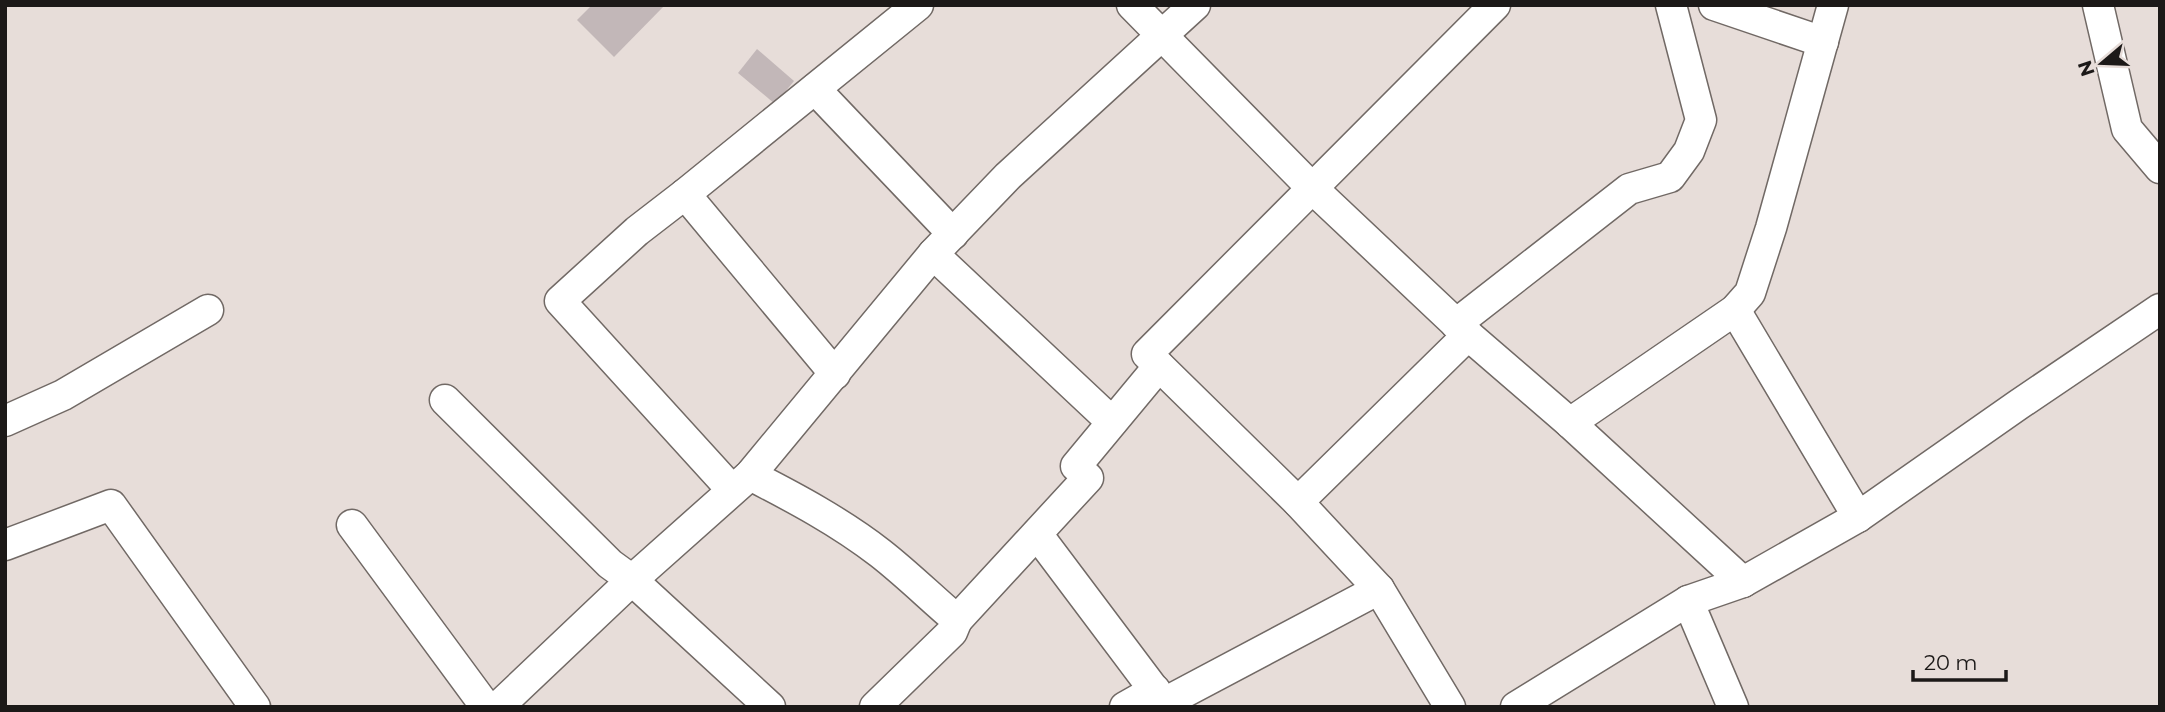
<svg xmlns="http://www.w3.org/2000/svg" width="2165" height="712" viewBox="0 0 2165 712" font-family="Montserrat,sans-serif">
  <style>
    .building { fill: #c2b7b8 }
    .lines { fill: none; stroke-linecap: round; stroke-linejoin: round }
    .street-casing { stroke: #716965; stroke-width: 33 }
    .street { stroke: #fff; stroke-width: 30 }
  </style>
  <rect width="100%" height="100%" fill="#e7ddd9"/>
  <g class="building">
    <polygon points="592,5 665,5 614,57 577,20"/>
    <polygon points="757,49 794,81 775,104 738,73"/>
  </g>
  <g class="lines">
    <defs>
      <g id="street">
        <polyline points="1132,5 1312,188 1468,335 1570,423 1743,582"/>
        <polyline points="1714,5 1823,42"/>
        <polyline points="2098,5 2127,129 2160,168"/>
        <polyline points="815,89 953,234"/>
        <polyline points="685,194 835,374"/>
        <polyline points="933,254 1112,422"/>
        <polyline points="1735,310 1858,517"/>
        <polyline points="1456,324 1629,189 1670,177 1689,151 1701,120 1671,5"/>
        <polyline points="445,400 610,564 632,580 770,707"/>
        <polyline points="5,421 63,395 208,310"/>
        <polyline points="1570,423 1735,310 1750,293 1771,228 1833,5"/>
        <path d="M750,475C795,498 840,522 880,553C907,574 931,598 957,620L952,632L875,707"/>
        <polyline points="732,490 560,301 637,231 685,194 918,5"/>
        <polyline points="1298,502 1468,335"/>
        <polyline points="352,525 486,707"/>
        <polyline points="1037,534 1167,707"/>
        <polyline points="5,545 111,505 255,707"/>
        <polyline points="1688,601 1733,707"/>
        <polyline points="957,620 1088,478 1076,466 1159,366"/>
        <polyline points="1164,703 1379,589"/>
        <polyline points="498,707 632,580 750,475 933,254 1008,176 1195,5"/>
        <polyline points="1125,707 1155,690"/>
        <polyline points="1450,707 1379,589 1298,502 1147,354 1495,5"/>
        <polyline points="1516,707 1688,601 1743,582 1858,517 2018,405 2160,309"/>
      </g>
    </defs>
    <use href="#street" class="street-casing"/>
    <use href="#street" class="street"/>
  </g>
  <rect width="2165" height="712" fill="none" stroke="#1c1918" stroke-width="14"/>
  <g transform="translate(2102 63) rotate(251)" stroke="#e7ddd9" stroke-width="5" paint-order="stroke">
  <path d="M0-5L12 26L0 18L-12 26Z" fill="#1c1918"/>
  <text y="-10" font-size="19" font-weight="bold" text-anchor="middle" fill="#1c1918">N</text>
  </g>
  <path d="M1913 670v10h93v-10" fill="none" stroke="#1c1918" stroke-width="3.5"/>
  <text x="1924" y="670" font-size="21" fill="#1c1918" stroke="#e7ddd9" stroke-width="5" paint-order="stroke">20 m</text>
</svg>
